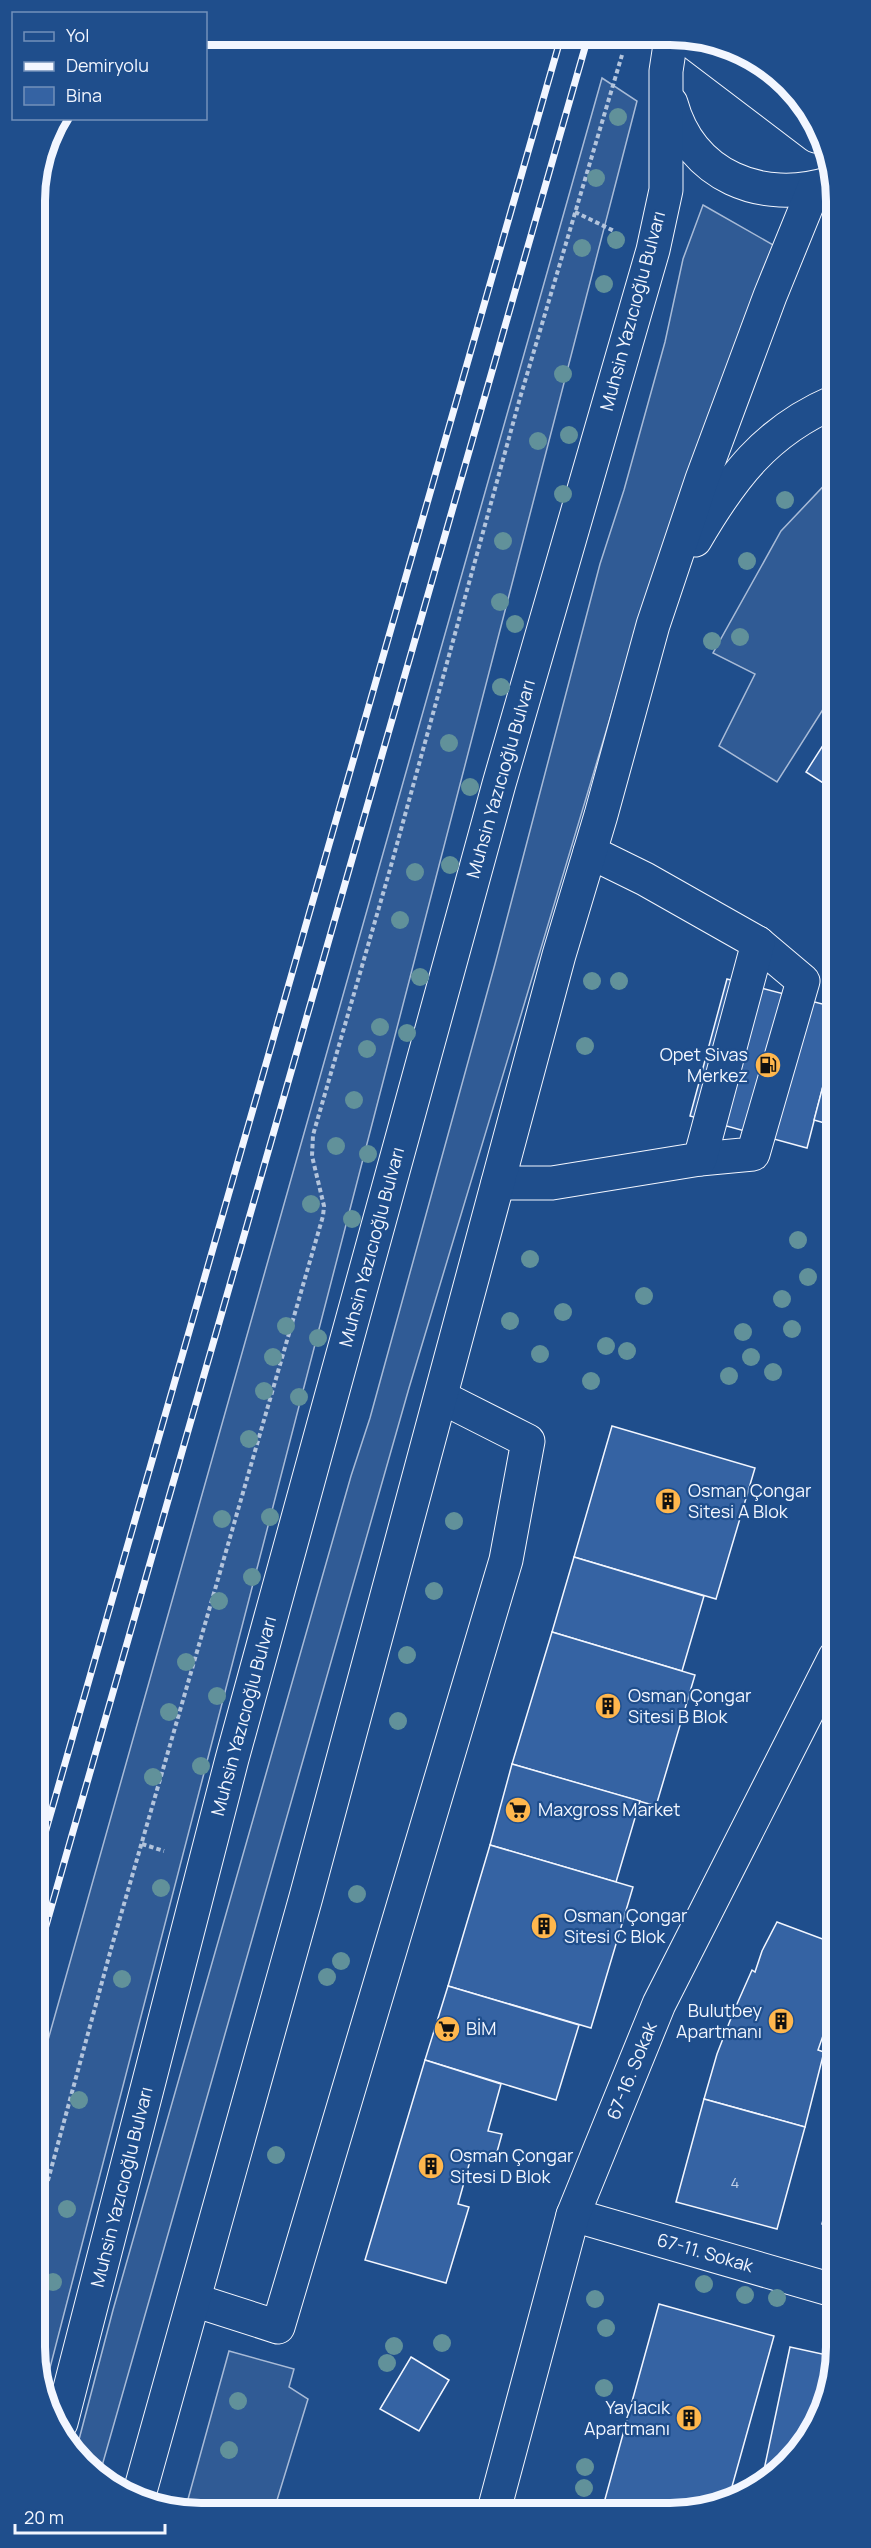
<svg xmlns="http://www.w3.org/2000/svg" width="871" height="2548" viewBox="0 0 871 2548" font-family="Manrope,sans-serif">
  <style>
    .built { fill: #305b95; stroke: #a8bbd7; stroke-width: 1.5 }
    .building { fill: #3563a3; stroke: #f2f6ff; stroke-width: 1.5 }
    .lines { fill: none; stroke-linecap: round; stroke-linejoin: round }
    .minor-casing { stroke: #f2f6ff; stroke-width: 35 }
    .major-casing { stroke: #f2f6ff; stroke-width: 35 }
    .path { stroke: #b3c4dc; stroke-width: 4; stroke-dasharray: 4.5 3; stroke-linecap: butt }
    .minor { stroke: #1f4e8c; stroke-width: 33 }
    .major { stroke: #1f4e8c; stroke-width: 33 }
    .rail-casing { stroke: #f2f6ff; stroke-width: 7 }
    .rail { stroke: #1f4e8c; stroke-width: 4.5; stroke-dasharray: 14; stroke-linecap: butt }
    .tree { fill: #61919a }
    .labels { text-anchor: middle; stroke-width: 4.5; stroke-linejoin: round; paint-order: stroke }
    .number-label { font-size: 15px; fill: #c3d1e8 }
    .street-label { font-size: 18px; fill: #f2f6ff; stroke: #1f4e8c }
    .poi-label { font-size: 18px; fill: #f2f6ff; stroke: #1f4e8c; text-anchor: start }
    .rim { fill: none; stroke: #f2f6ff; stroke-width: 8 }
  </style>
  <rect width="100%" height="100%" fill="#1f4e8c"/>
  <g class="built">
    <polygon points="602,78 637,101 44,2391 38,2380 37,2079"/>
    <polygon points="703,205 782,250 629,655 409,1388 100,2473 84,2465 76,2451 113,2310 351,1476 370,1418 495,964 600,564 624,490 665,342 683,259"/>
    <polygon points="834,475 834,692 777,782 719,746 755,674 713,653 781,531"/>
    <polygon points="229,2351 294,2369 289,2387 308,2399 274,2510 185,2510"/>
  </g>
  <g class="building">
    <polygon points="834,728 834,790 806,772"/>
    <polygon points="727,979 834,1007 834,1044 807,1148 690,1116"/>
    <polygon points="834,1044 835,1126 814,1120"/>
    <polygon points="612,1426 755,1468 716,1599 574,1557"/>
    <polygon points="574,1557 704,1596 682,1671 552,1632"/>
    <polygon points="552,1632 695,1675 656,1806 512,1764"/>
    <polygon points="512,1764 640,1801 616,1882 490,1845"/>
    <polygon points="490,1845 633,1887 591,2028 448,1986"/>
    <polygon points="777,1922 836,1944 836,2011 831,2030 825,2030 818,2050 824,2052 805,2127 704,2099 717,2054 733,2013 752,1970 755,1972 762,1951"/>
    <polygon points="448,1986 579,2025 556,2100 425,2060"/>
    <polygon points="425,2060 501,2084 488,2131 502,2134 495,2159 472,2154 458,2204 469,2207 446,2283 365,2260"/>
    <polygon points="704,2099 805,2127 777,2229 676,2202"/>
    <polygon points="836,2153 836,2228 822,2224 832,2185 828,2184"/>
    <polygon points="659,2304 774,2336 728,2501 703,2510 602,2510"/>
    <polygon points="790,2347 836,2357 824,2410 795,2456 761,2484"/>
    <polygon points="411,2357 449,2380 419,2431 380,2409"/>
  </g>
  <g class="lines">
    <defs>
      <g id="minor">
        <polyline points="700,1159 753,1154 803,981 758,943"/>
        <polyline points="498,1183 552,1183 700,1159 758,943 645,879 590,852"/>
        <polyline points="573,2215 836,2291"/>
        <polyline points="194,2300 278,2327 506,1560 528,1441 441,1397"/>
        <polyline points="494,2510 573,2215 659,2004 835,1657"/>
      </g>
      <g id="major">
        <polyline points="687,38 816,136"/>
        <path d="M671,103C691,176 762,205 831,183"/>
        <path d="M695,540C731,478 766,431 834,402"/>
        <polyline points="61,2423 232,1759 499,784 653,250 666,190 666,71 671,38"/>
        <polyline points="139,2495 306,1897 559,955 601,815 653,625 702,479 770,296 814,188"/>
      </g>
    </defs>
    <use href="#minor" class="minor-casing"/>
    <use href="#major" class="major-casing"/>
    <g class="path">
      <polyline points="575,212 614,231"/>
      <polyline points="142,1844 164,1851"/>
      <polyline points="38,2217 111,1949 323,1216 324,1206 312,1156 313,1135 389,873 520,398 622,55"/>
    </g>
    <use href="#minor" class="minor"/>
    <use href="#major" class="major"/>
    <defs>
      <g id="rail">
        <polyline points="37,1861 561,37"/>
        <polyline points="37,1957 588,37"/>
      </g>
    </defs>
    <use href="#rail" class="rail-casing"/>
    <use href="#rail" class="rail"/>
  </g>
  <g class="tree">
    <circle cx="618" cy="117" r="9"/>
    <circle cx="596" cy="178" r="9"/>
    <circle cx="616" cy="240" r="9"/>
    <circle cx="582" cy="248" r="9"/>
    <circle cx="604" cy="284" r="9"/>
    <circle cx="563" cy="374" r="9"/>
    <circle cx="569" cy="435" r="9"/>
    <circle cx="538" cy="441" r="9"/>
    <circle cx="563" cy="494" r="9"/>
    <circle cx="785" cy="500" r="9"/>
    <circle cx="503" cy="541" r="9"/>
    <circle cx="747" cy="561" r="9"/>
    <circle cx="500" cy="602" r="9"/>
    <circle cx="515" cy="624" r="9"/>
    <circle cx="740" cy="637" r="9"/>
    <circle cx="712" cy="641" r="9"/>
    <circle cx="501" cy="687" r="9"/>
    <circle cx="449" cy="743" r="9"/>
    <circle cx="470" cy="787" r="9"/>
    <circle cx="450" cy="865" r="9"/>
    <circle cx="415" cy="872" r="9"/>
    <circle cx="400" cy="920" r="9"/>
    <circle cx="420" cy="977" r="9"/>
    <circle cx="592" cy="981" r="9"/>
    <circle cx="619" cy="981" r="9"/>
    <circle cx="380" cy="1027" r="9"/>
    <circle cx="407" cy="1033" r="9"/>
    <circle cx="585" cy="1046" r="9"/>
    <circle cx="367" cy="1049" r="9"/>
    <circle cx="354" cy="1100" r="9"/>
    <circle cx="336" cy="1146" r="9"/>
    <circle cx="368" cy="1154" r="9"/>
    <circle cx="311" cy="1204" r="9"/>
    <circle cx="352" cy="1219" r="9"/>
    <circle cx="798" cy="1240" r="9"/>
    <circle cx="530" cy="1259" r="9"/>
    <circle cx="808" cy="1277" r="9"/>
    <circle cx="644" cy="1296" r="9"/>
    <circle cx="782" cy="1299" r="9"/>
    <circle cx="563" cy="1312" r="9"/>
    <circle cx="510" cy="1321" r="9"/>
    <circle cx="286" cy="1326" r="9"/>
    <circle cx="792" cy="1329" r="9"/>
    <circle cx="743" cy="1332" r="9"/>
    <circle cx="318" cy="1338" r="9"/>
    <circle cx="606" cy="1346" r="9"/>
    <circle cx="627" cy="1351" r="9"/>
    <circle cx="540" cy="1354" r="9"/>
    <circle cx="273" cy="1357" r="9"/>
    <circle cx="751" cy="1357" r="9"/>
    <circle cx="773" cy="1372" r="9"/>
    <circle cx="729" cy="1376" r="9"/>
    <circle cx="591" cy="1381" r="9"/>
    <circle cx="264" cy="1391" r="9"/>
    <circle cx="299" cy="1397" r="9"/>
    <circle cx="249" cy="1439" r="9"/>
    <circle cx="270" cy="1517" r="9"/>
    <circle cx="222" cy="1519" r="9"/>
    <circle cx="454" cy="1521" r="9"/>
    <circle cx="252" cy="1577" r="9"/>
    <circle cx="434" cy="1591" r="9"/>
    <circle cx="219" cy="1601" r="9"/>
    <circle cx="407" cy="1655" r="9"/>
    <circle cx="186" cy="1662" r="9"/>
    <circle cx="217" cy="1696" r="9"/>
    <circle cx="169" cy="1712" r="9"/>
    <circle cx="398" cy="1721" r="9"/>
    <circle cx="201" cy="1766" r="9"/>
    <circle cx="153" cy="1777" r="9"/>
    <circle cx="161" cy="1888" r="9"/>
    <circle cx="357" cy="1894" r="9"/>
    <circle cx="341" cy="1961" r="9"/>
    <circle cx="327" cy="1977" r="9"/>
    <circle cx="122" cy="1979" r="9"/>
    <circle cx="79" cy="2100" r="9"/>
    <circle cx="276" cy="2155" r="9"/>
    <circle cx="67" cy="2209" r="9"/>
    <circle cx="53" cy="2282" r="9"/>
    <circle cx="704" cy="2284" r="9"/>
    <circle cx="745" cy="2295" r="9"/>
    <circle cx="777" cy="2298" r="9"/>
    <circle cx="595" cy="2299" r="9"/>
    <circle cx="606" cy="2328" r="9"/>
    <circle cx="442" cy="2343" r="9"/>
    <circle cx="394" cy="2346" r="9"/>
    <circle cx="387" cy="2363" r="9"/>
    <circle cx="604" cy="2388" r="9"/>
    <circle cx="238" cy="2401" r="9"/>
    <circle cx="229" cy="2450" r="9"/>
    <circle cx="585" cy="2467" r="9"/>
    <circle cx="584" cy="2488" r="9"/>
  </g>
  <defs>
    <symbol id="fuel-disc" viewBox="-11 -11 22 22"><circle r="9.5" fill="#ffb74d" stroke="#1f4e8c"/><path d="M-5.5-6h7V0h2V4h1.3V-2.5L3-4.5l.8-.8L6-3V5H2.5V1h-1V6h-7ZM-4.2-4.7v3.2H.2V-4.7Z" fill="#111"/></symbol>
    <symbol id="building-disc" viewBox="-11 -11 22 22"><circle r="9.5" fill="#ffb74d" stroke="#1f4e8c"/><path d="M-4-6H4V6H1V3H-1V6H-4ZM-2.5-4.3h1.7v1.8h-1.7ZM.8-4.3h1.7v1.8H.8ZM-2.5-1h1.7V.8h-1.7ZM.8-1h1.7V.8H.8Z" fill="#111"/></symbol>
    <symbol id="supermarket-disc" viewBox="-11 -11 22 22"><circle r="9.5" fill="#ffb74d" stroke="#1f4e8c"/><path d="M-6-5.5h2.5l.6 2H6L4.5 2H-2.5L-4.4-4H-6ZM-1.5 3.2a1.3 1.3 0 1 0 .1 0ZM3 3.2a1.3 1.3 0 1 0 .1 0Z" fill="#111"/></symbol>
  </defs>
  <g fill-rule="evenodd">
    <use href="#fuel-disc" x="753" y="1050" width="30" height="30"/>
    <use href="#building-disc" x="653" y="1486" width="30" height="30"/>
    <use href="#building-disc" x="593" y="1691" width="30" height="30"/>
    <use href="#supermarket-disc" x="503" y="1795" width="30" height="30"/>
    <use href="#building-disc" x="529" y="1911" width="30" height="30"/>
    <use href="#building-disc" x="766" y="2006" width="30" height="30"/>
    <use href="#supermarket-disc" x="432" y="2014" width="30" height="30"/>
    <use href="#building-disc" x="416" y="2151" width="30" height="30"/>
    <use href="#building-disc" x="674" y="2403" width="30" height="30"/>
  </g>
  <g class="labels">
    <g class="number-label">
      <text x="735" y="2188">4</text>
    </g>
    <g class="street-label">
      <text transform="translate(633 311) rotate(-75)" y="6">Muhsin Yazıcıoğlu Bulvarı</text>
      <text transform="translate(501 779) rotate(-74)" y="6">Muhsin Yazıcıoğlu Bulvarı</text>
      <text transform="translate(372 1247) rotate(-75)" y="6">Muhsin Yazıcıoğlu Bulvarı</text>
      <text transform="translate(244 1716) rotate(-75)" y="6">Muhsin Yazıcıoğlu Bulvarı</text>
      <text transform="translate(632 2071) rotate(-68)" y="6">67-16. Sokak</text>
      <text transform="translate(122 2187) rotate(-76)" y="6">Muhsin Yazıcıoğlu Bulvarı</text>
      <text transform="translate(705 2253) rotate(16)" y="6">67-11. Sokak</text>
    </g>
    <g class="poi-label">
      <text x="748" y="1061" text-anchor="end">Opet Sivas<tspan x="748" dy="21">Merkez</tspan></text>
      <text x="688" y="1497">Osman Çongar<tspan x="688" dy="21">Sitesi A Blok</tspan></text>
      <text x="628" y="1702">Osman Çongar<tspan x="628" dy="21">Sitesi B Blok</tspan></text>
      <text x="538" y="1816">Maxgross Market</text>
      <text x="564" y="1922">Osman Çongar<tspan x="564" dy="21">Sitesi C Blok</tspan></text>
      <text x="762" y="2017" text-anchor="end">Bulutbey<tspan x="762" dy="21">Apartmanı</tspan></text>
      <text x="466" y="2035">BİM</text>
      <text x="450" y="2162">Osman Çongar<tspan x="450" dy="21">Sitesi D Blok</tspan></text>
      <text x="670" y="2414" text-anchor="end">Yaylacık<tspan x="670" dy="21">Apartmanı</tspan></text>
    </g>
  </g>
  <path d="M0 0H871V2548H0ZM201 45H670A156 156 0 0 1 826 201V2347A156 156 0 0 1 670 2503H201A156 156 0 0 1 45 2347V201A156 156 0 0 1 201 45Z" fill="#1f4e8c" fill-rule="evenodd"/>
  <path class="rim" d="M201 45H670A156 156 0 0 1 826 201V2347A156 156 0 0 1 670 2503H201A156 156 0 0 1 45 2347V201A156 156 0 0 1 201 45Z"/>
  <rect x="12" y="12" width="195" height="108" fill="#1f4e8c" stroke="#7391ba" stroke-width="1.5"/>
  <rect x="24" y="32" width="30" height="9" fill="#1f4e8c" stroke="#7391ba" stroke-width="1.5"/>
  <text x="66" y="42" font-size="18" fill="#f2f6ff">Yol</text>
  <rect x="24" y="62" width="30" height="9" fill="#f2f6ff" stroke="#7391ba" stroke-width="1.5"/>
  <text x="66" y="72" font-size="18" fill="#f2f6ff">Demiryolu</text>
  <rect x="24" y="87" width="30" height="18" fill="#3563a3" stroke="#7391ba" stroke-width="1.5"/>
  <text x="66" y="102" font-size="18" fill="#f2f6ff">Bina</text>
  <path d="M15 2524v9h150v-9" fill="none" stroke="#f2f6ff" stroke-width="3"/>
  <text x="24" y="2524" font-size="18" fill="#f2f6ff" stroke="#1f4e8c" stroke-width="4.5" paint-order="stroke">20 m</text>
</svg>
